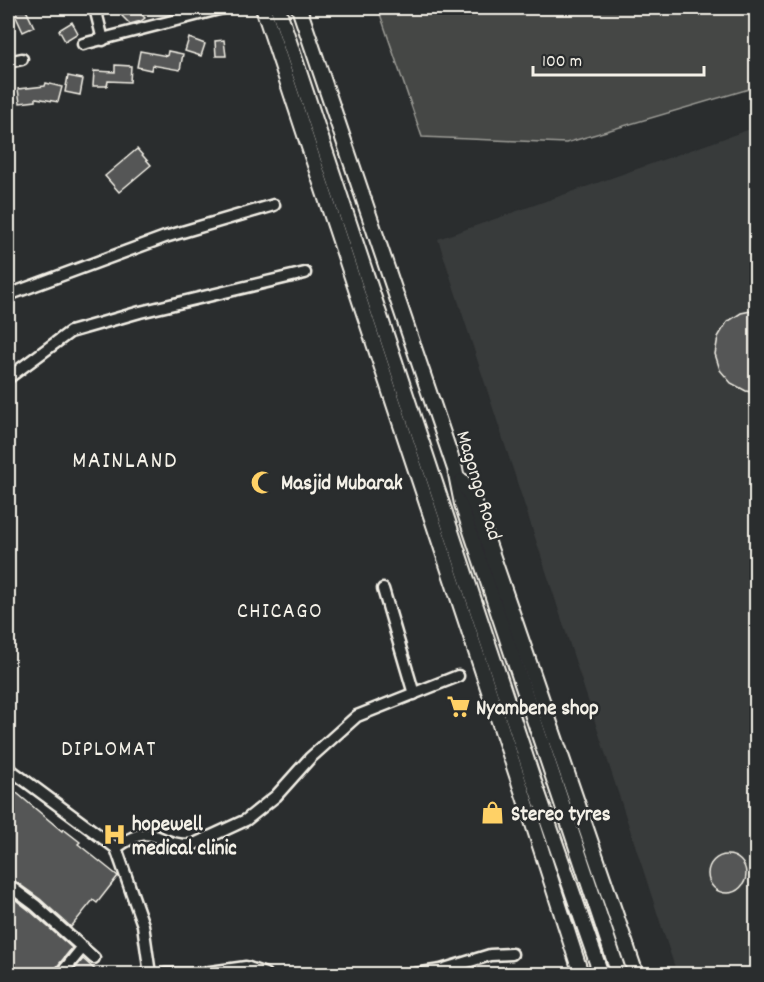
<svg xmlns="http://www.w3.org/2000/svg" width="764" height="982" viewBox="0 0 764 982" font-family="Dekko,sans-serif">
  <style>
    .built { fill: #373a3a }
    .green { fill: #444645; stroke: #9c9c96; stroke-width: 1.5 }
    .building { fill: #555756; stroke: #f4f1e8; stroke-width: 1.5 }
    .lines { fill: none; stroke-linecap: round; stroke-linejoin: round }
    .street-casing { stroke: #f4f1e8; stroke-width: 15 }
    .secondary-casing { stroke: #f4f1e8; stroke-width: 18 }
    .street { stroke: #2a2d2e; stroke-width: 10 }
    .secondary { stroke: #2a2d2e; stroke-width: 14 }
    .labels { text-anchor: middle; stroke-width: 5; stroke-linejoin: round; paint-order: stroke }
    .poi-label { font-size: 21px; font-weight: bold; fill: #f4f1e8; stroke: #2a2d2e; text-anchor: start }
    .street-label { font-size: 21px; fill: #f4f1e8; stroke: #2a2d2e }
    .neighbourhood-label { font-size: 22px; letter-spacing: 1.5px; fill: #f4f1e8; stroke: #2a2d2e }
    .quarter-label { font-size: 24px; letter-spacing: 1.5px; fill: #f4f1e8; stroke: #2a2d2e }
  </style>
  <rect width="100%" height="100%" fill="#2a2d2e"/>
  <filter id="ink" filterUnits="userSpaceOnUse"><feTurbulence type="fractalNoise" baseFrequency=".0167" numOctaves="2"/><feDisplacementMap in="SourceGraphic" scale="12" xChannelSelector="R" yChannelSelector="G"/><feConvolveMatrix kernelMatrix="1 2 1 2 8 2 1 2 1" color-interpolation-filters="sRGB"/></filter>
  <g filter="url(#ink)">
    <polygon class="built" points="756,127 756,974 677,974 438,239"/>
    <polygon class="green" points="378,8 756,8 756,87 566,143 422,137"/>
    <g class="building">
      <polygon points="12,8 25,8 34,27 23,32"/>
      <polygon points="131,8 135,8 145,18 141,21 130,24 122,16"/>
      <polygon points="72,22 78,33 65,41 59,30"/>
      <polygon points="189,38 205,44 201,56 185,51"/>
      <polygon points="224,40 226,56 216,56 215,41"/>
      <polygon points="140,51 167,56 168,51 183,54 180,70 152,65 151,70 137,67"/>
      <polygon points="115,65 131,66 130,82 108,81 107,86 93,86 94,71 115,72"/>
      <polygon points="68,76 83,79 80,95 65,92"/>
      <polygon points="46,83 62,87 58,102 36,98 36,101 20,103 18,89 45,86"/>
      <polygon points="137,149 151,165 119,192 105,176"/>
      <polygon points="756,310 756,393 746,391 731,383 720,370 715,354 718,337 727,322 741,313"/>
      <polygon points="12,789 62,831 63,829 80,842 78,844 118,876 97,903 93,900 71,927 40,899 12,879 8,878 8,795"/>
      <circle cx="727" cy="874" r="19"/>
      <polygon points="8,894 30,911 72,948 55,969 54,975 8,975"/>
      <polygon points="83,959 101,975 70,975"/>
    </g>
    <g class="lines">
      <defs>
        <g id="street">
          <polyline points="95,8 103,40"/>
          <polyline points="83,44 223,8"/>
          <polyline points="8,62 22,59"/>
          <polyline points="8,295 165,237 274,205"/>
          <polyline points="8,378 70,332 140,312 305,273"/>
          <polyline points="383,589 414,694"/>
          <polyline points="8,768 116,848 143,925 150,974"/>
          <path d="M116,848C155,818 156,847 192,845L246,820L276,796L310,758L357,716L458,676"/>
          <polyline points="8,885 35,905 94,958"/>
          <polyline points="61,974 83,947"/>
          <polyline points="165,974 196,974 246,967 265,974"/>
          <polyline points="415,974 441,970 490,955 512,954"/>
        </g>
        <g id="secondary">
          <polyline points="263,8 533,824 581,974"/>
          <polyline points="278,8 532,776 601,974"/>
          <polyline points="299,8 455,469 462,504 619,974"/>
          <polyline points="462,481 475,505 636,974"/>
        </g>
      </defs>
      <use href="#street" class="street-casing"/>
      <use href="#secondary" class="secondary-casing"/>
      <use href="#street" class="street"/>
      <use href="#secondary" class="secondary"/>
    </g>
  </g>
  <defs>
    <symbol id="mosque-bare" viewBox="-9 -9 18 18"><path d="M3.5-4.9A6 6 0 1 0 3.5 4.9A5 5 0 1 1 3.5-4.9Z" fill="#ffd166" stroke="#2a2d2e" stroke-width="2.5" paint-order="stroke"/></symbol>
    <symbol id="supermarket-bare" viewBox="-9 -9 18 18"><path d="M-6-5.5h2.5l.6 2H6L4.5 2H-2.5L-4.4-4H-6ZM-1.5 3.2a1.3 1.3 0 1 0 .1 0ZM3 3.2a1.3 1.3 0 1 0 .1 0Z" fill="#ffd166" stroke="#2a2d2e" stroke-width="2.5" paint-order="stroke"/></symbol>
    <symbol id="shop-bare" viewBox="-9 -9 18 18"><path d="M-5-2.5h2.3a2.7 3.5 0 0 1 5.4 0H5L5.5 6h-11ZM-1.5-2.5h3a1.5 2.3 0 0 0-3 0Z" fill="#ffd166" stroke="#2a2d2e" stroke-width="2.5" paint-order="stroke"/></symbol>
    <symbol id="hospital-bare" viewBox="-9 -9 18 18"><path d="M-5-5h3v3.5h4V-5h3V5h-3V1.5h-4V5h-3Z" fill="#ffd166" stroke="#2a2d2e" stroke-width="2.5" paint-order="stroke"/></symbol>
  </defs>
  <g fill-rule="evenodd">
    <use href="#mosque-bare" x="246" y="466" width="33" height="33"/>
    <use href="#supermarket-bare" x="442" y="690" width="33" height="33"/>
    <use href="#shop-bare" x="476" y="796" width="33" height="33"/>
    <use href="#hospital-bare" x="98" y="818" width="33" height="33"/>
  </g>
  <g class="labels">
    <g class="poi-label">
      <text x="281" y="489">Masjid Mubarak</text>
      <text x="476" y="714">Nyambene shop</text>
      <text x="511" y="820">Stereo tyres</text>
      <text x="132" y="830">hopewell<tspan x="132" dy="24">medical clinic</tspan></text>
    </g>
    <g class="street-label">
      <text transform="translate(480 485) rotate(73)" y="7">Magongo Road</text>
    </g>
    <g class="neighbourhood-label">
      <text x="280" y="617">CHICAGO</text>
      <text x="109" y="755">DIPLOMAT</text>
    </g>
    <g class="quarter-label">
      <text x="125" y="467">MAINLAND</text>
    </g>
  </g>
  <rect width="764" height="982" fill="none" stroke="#2a2d2e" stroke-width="30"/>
  <rect x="15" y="15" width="734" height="952" fill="none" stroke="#f4f1e8" stroke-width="2" filter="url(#ink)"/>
  <path d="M533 66v9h171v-9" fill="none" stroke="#f4f1e8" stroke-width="3"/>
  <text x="542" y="66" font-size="18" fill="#f4f1e8" stroke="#2a2d2e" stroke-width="4.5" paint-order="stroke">100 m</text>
</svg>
